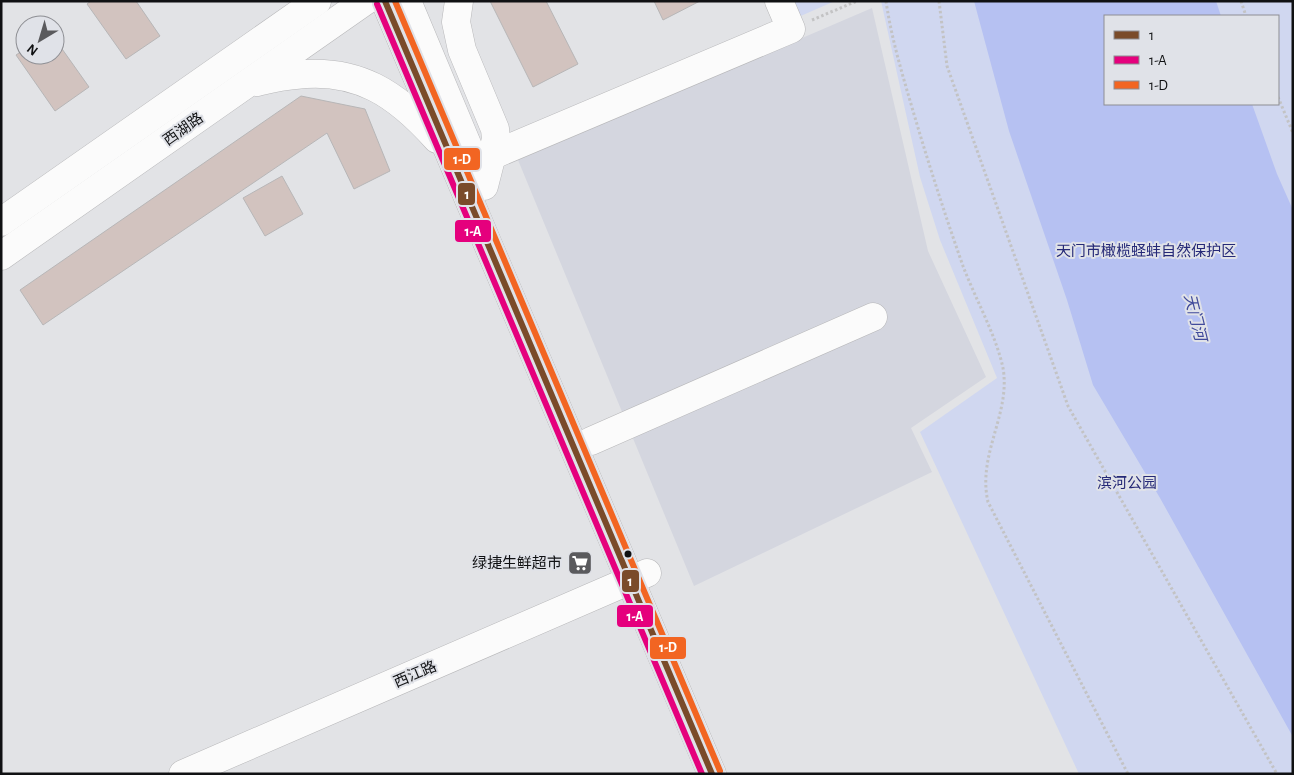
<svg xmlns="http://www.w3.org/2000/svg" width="1294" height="775" viewBox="0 0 1294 775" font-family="'Alegreya Sans','Noto Sans SC',sans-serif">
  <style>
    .built { fill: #d4d6df }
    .green { fill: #d0d7f0; fill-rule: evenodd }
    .water { fill: #b6c1f2 }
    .building { fill: #d2c3bf; stroke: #b7b6b7 }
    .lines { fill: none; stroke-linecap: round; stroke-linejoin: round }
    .minor-casing { stroke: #b7b7b9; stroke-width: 29 }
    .major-casing { stroke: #b7b7b9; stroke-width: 29 }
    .path { stroke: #c3c3c4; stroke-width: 3; stroke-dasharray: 2.5 2.5; stroke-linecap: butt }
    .minor { stroke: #fbfbfb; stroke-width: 28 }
    .major { stroke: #fbfbfb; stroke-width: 28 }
    .bus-1-casing { stroke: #e0e2e8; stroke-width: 10 }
    .bus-2-casing { stroke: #e0e2e8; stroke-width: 10 }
    .bus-3-casing { stroke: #e0e2e8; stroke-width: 10 }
    .bus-1 { stroke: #7a4b2a; stroke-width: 6 }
    .bus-2 { stroke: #e5007d; stroke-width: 6 }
    .bus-3 { stroke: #f26522; stroke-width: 6 }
    .bus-dot { fill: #101113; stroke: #e0e2e8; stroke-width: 2 }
    .labels { text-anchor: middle; stroke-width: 4; stroke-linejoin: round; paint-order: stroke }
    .street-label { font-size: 15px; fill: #101113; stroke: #e0e2e8 }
    .park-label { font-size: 15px; fill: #252977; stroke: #e0e2e8 }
    .poi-label { font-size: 15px; fill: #101113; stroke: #e0e2e8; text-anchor: end }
    .water-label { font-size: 16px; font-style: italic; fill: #414b9c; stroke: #e0e2e8 }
    .line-badge { stroke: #e0e2e8; stroke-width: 2 }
    .badge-label { font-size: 14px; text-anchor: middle; font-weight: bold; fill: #fff }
  </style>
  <rect width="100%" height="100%" fill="#e2e3e6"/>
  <polygon class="built" points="872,8 928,251 986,377 911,428 932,472 694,586 518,160"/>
  <g class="green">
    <polygon points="790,1 835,1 796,18"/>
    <path d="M881,1H1293V774H1079L920,432L997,378L940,240L920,177ZM1105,16H1278V104H1105Z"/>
  </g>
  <polygon class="water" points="974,1 1216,1 1221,16 1105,16 1105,104 1252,104 1277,174 1293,210 1293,737 1160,498 1093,385 1067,300 1009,131"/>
  <g class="building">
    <polygon points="91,1 136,1 160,36 126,59 87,4"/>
    <polygon points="490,1 546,1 578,64 533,87"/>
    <polygon points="654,1 700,1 663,20"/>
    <polygon points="55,39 89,87 55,111 16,55 25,49 25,55 55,55"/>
    <polygon points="301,96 365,109 390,171 354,189 327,133 43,325 20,290"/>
    <polygon points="282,176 303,214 265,236 243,198"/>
  </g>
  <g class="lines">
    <defs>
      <g id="minor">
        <polyline points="493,155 791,29 779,1"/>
        <polyline points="591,441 873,317"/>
        <polyline points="183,774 647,573"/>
      </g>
      <g id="major">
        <polyline points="385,1 712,774"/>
        <polyline points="407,1 482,180"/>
        <polyline points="459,1 456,22 462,50 495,129 496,139 484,186"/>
        <path d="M257,82C270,79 282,76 295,75C357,67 397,94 437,139"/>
        <polyline points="1,222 317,1"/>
        <polyline points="1,256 365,1"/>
      </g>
    </defs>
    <use href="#minor" class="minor-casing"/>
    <use href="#major" class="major-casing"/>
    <g class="path">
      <path d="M886,1C891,36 901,70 911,104C927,159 944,212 963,266C975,298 996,335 1003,368C1011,414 977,454 988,502L1128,774"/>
      <polyline points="939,1 947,66 1068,406 1277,774"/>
      <polyline points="1241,1 1246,16"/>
      <polyline points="812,20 857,1"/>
      <polyline points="1278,97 1293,133"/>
    </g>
    <use href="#minor" class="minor"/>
    <use href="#major" class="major"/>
    <defs>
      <polyline id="bus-1" points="385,1 712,774"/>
      <polyline id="bus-2" points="377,4 702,774"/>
      <polyline id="bus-3" points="395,1 720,771"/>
    </defs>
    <use href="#bus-1" class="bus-1-casing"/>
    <use href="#bus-2" class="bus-2-casing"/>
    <use href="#bus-3" class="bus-3-casing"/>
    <use href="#bus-1" class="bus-1"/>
    <use href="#bus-2" class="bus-2"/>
    <use href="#bus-3" class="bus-3"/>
  </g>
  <defs>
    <symbol id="supermarket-square" viewBox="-11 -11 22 22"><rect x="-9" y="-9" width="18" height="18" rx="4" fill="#5a5a5d" stroke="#e0e2e8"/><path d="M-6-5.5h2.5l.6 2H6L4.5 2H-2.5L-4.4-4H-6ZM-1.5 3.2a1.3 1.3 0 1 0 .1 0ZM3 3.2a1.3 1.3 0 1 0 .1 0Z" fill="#fff"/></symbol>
  </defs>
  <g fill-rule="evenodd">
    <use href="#supermarket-square" x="566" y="549" width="28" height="28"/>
  </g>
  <circle class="bus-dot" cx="628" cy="554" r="4.5"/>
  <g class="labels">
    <g class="street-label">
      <text transform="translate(183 129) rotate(-35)" y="5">西湖路</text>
      <text transform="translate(415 674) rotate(-23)" y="5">西江路</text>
    </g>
    <g class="park-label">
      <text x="1146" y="256">天门市橄榄蛏蚌自然保护区</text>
      <text x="1127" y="488">滨河公园</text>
    </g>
    <g class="poi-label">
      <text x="562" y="568">绿捷生鲜超市</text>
    </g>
    <g class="water-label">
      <text transform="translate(1196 317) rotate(76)" y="6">天门河</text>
    </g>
  </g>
  <g class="line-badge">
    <rect x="443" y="147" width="38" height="24" rx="5" fill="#f26522"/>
    <rect x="457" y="182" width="19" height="24" rx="5" fill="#7a4b2a"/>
    <rect x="454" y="219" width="38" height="24" rx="5" fill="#e5007d"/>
    <rect x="621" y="569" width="19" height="24" rx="5" fill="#7a4b2a"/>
    <rect x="616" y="604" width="38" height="24" rx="5" fill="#e5007d"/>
    <rect x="649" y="636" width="38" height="24" rx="5" fill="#f26522"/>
  </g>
  <g class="badge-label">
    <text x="462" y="164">1-D</text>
    <text x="467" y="199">1</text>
    <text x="473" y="236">1-A</text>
    <text x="630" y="586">1</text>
    <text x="635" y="621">1-A</text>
    <text x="668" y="652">1-D</text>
  </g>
  <rect width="1294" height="775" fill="none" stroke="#101113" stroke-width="5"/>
  <rect x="1104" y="15" width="175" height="90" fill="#e0e2e8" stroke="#8d8e93"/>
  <rect x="1114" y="31" width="25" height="8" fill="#7a4b2a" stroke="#8d8e93"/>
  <text x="1149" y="40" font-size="15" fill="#101113">1</text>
  <rect x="1114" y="56" width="25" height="8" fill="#e5007d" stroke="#8d8e93"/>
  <text x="1149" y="65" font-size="15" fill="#101113">1-A</text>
  <rect x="1114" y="81" width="25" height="8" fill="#f26522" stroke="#8d8e93"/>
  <text x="1149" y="90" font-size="15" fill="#101113">1-D</text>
  <g transform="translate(40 40) rotate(218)"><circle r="24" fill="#e0e2e8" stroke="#8d8e93"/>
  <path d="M0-4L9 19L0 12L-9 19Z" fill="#5a5a5d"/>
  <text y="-8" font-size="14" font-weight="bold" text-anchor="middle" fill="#101113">N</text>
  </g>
</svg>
